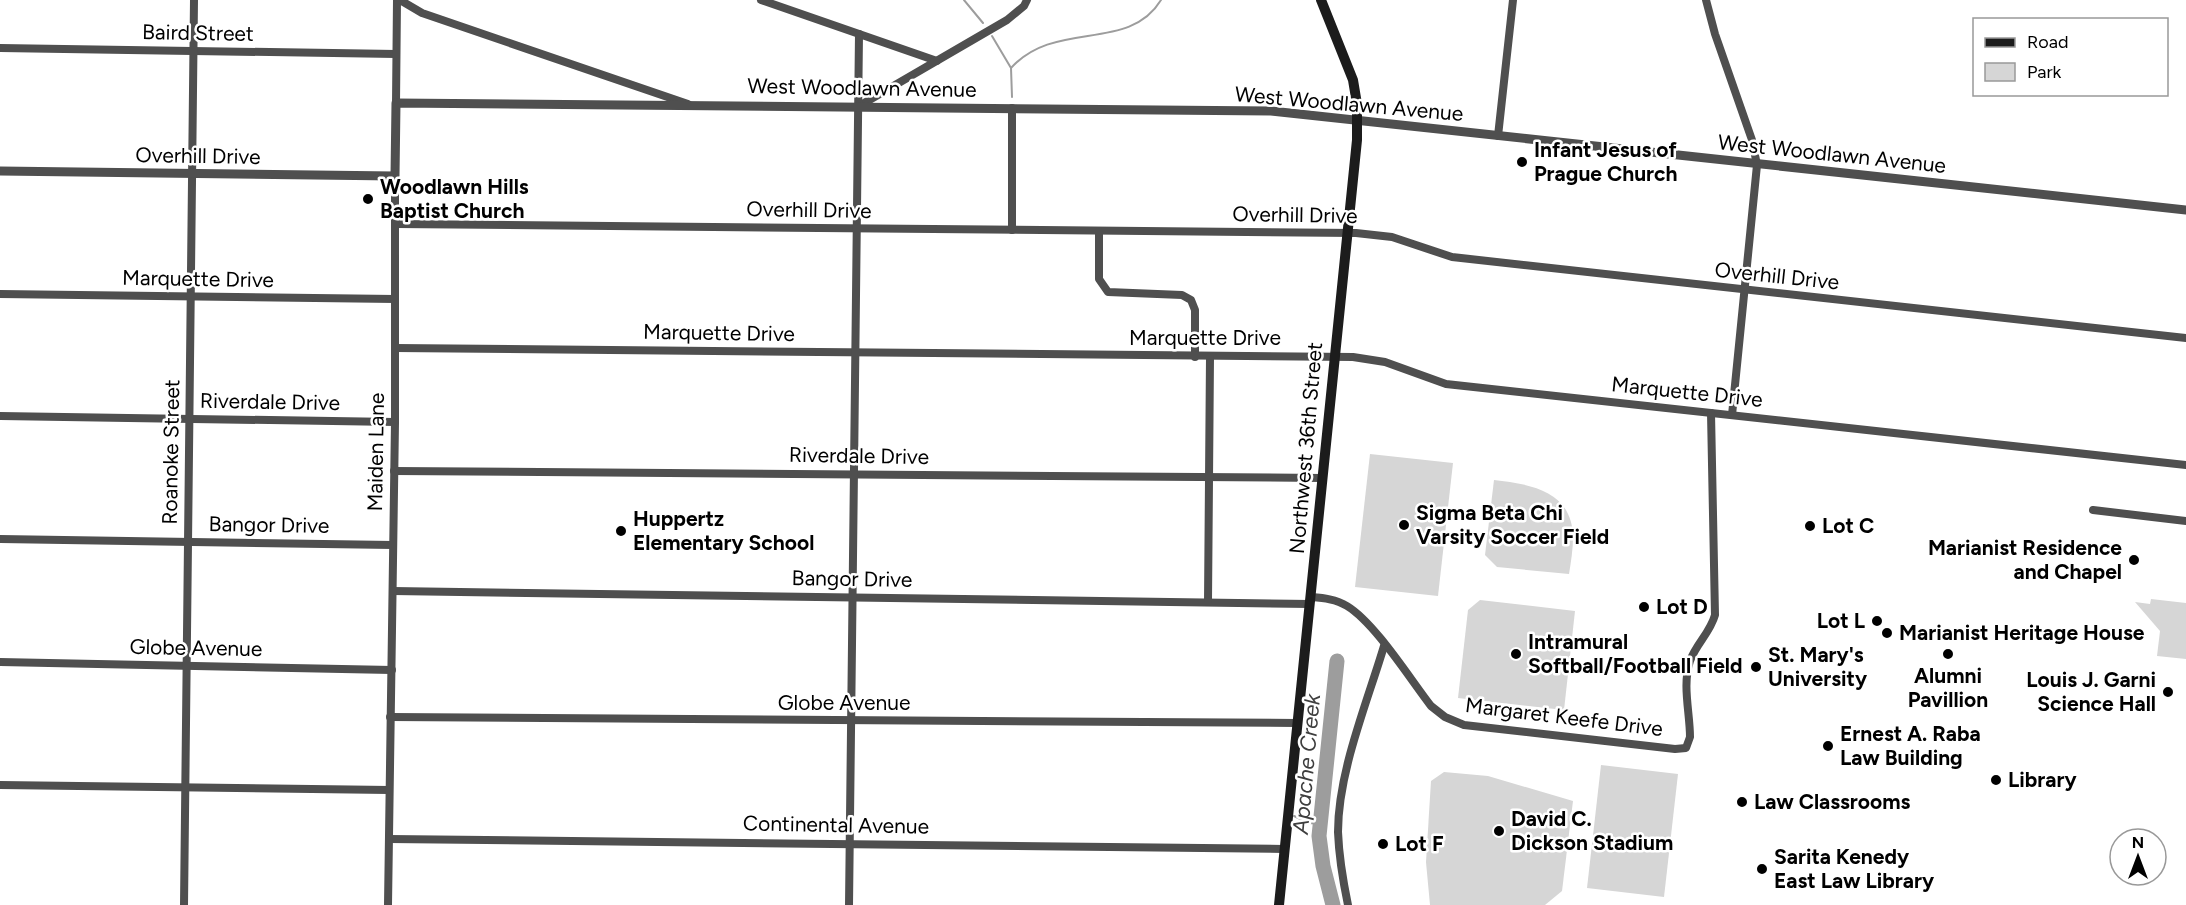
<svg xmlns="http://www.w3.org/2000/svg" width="2186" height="905" viewBox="0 0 2186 905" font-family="Figtree,sans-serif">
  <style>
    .green { fill: #d6d6d6 }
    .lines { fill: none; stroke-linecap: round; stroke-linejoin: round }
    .stream { stroke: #9d9d9d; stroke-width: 2 }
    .river { stroke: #9d9d9d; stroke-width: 15 }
    .minor { stroke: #4f4f4f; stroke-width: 8 }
    .tertiary { stroke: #4f4f4f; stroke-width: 9 }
    .secondary { stroke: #1c1c1c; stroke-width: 10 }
    .poi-dot { fill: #000; stroke: #fff; stroke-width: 2 }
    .labels { text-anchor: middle; stroke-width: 5; stroke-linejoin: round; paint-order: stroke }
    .street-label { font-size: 21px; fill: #000; stroke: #fff }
    .poi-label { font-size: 21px; font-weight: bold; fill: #000; stroke: #fff; text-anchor: start }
    .water-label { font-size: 22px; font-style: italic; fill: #3e3e3e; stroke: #fff }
  </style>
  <rect width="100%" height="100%" fill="#fff"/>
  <g class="green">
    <polygon points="1370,454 1453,463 1438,596 1355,587"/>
    <path d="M1494,480C1529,484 1572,490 1573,537C1573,549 1571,562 1569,574L1497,567L1485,555Z"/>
    <polygon points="2151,599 2186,603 2186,659 2157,656 2160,631 2135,602 2150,604"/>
    <polygon points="1480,600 1575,611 1564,710 1458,698 1468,610"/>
    <polygon points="1601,765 1678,774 1664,897 1587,888"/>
    <polygon points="1444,772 1488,776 1573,801 1562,891 1545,905 1430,905 1426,862 1431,781"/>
  </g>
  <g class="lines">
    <g class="stream">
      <polyline points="964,0 983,23"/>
      <polyline points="992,36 1011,68 1012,97"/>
      <path d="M1011,68C1055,19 1129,53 1161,0"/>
      <polyline points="1294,816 1309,823 1321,824"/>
    </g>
    <polyline class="river" points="1333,905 1323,866 1319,836 1337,661"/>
    <g class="minor">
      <polyline points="400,0 422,13 688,104"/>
      <polyline points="761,0 937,61"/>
      <polyline points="1706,0 1715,34 1752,140 1757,165 1732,415"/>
      <polyline points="0,48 396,54"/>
      <polyline points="396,103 397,0"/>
      <polyline points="859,106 1007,20 1024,6 1027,0"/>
      <polyline points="1498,136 1513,0"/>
      <polyline points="396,224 1356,233 1392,237 1452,257 2186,338"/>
      <polyline points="1012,230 1012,108"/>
      <polyline points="1099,232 1099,279 1108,292 1182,295 1191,300 1195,310 1195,357"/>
      <polyline points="0,294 395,299"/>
      <polyline points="395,348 1353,357 1385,362 1446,384 2186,465"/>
      <polyline points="0,416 395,422"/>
      <polyline points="394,471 1323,478"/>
      <polyline points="2093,510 2186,521"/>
      <polyline points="0,539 393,545"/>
      <polyline points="393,591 1310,604"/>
      <path d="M1311,597C1323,598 1336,599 1347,606C1375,623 1410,679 1431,706L1445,717L1464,725L1675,749L1686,748L1690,737C1690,713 1682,685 1690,661C1696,644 1710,633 1715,615L1711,413"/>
      <polyline points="1208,602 1210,357"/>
      <polyline points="0,662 392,670"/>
      <polyline points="390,717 1297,723"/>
      <polyline points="0,785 389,790"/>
      <polyline points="389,839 1284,849"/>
      <polyline points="184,905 194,0"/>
      <polyline points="388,905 395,422 395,176"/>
      <polyline points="849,905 859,34"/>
      <path d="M1348,905C1343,881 1339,857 1338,832C1338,772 1367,703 1384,646"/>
    </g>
    <polyline class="tertiary" points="0,171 395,176 396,103 1271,111 2186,210"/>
    <polyline class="secondary" points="1279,905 1357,140 1357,104 1353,80 1321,0"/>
  </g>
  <g class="poi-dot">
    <circle cx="1522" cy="162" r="6"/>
    <circle cx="368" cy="199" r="6"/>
    <circle cx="1404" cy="525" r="6"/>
    <circle cx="1810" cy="526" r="6"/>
    <circle cx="621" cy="531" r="6"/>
    <circle cx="2134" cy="560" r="6"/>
    <circle cx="1644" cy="607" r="6"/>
    <circle cx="1877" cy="621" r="6"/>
    <circle cx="1887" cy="633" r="6"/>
    <circle cx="1516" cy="654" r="6"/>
    <circle cx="1948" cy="654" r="6"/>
    <circle cx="1756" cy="667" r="6"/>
    <circle cx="2168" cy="692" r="6"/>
    <circle cx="1828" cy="746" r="6"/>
    <circle cx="1996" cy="780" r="6"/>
    <circle cx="1742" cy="802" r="6"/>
    <circle cx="1499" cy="831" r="6"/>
    <circle cx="1383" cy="844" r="6"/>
    <circle cx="1762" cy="869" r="6"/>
  </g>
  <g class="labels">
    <g class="street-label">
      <text transform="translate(198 33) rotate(1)" y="7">Baird Street</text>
      <text transform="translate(862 88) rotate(1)" y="7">West Woodlawn Avenue</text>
      <text transform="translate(1349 104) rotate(5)" y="7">West Woodlawn Avenue</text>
      <text transform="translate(1832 154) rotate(6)" y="7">West Woodlawn Avenue</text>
      <text transform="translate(198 156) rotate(1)" y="7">Overhill Drive</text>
      <text transform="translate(809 210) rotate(1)" y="7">Overhill Drive</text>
      <text transform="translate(1295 215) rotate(1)" y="7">Overhill Drive</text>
      <text transform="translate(1777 276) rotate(6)" y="7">Overhill Drive</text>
      <text transform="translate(198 279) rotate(1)" y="7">Marquette Drive</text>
      <text transform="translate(719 333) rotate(1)" y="7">Marquette Drive</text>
      <text x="1205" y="345">Marquette Drive</text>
      <text transform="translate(1687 392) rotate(6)" y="7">Marquette Drive</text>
      <text transform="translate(270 402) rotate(1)" y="7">Riverdale Drive</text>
      <text transform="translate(1306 448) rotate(-85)" y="7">Northwest 36th Street</text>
      <text transform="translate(171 452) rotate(-89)" y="7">Roanoke Street</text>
      <text transform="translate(376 452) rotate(-89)" y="7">Maiden Lane</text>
      <text transform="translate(859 456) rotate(1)" y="7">Riverdale Drive</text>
      <text transform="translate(269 525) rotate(1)" y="7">Bangor Drive</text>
      <text transform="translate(852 579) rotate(1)" y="7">Bangor Drive</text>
      <text transform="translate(196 648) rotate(1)" y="7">Globe Avenue</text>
      <text x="844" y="710">Globe Avenue</text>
      <text transform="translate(1564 717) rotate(7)" y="7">Margaret Keefe Drive</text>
      <text transform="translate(836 825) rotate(1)" y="7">Continental Avenue</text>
    </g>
    <g class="poi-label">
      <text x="1534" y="157">Infant Jesus of<tspan x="1534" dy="24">Prague Church</tspan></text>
      <text x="380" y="194">Woodlawn Hills<tspan x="380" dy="24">Baptist Church</tspan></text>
      <text x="1416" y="520">Sigma Beta Chi<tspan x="1416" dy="24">Varsity Soccer Field</tspan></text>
      <text x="633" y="526">Huppertz<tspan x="633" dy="24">Elementary School</tspan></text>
      <text x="1822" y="533">Lot C</text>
      <text x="2122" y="555" text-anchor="end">Marianist Residence<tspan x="2122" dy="24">and Chapel</tspan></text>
      <text x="1656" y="614">Lot D</text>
      <text x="1865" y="628" text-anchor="end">Lot L</text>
      <text x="1899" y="640">Marianist Heritage House</text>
      <text x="1528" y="649">Intramural<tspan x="1528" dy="24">Softball/Football Field</tspan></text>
      <text x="1768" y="662">St. Mary's<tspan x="1768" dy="24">University</tspan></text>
      <text x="1948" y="683" text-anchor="middle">Alumni<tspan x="1948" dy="24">Pavillion</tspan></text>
      <text x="2156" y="687" text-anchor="end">Louis J. Garni<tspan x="2156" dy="24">Science Hall</tspan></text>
      <text x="1840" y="741">Ernest A. Raba<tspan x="1840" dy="24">Law Building</tspan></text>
      <text x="2008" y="787">Library</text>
      <text x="1754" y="809">Law Classrooms</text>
      <text x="1511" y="826">David C.<tspan x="1511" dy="24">Dickson Stadium</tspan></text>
      <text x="1395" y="851">Lot F</text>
      <text x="1774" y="864">Sarita Kenedy<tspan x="1774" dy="24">East Law Library</tspan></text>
    </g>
    <g class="water-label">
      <text transform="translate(1306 764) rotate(-85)" y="8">Apache Creek</text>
    </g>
  </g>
  <rect x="1973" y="18" width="195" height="78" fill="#ffffff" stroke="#999999" stroke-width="1.5"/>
  <rect x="1985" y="38" width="30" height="9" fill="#1c1c1c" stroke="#999999" stroke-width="1.5"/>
  <text x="2027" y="48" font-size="18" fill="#000000">Road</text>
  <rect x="1985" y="63" width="30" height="18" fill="#d6d6d6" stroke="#999999" stroke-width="1.5"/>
  <text x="2027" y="78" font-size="18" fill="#000000">Park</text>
  <g transform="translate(2138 857)"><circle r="28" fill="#ffffff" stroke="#999999" stroke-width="1.5"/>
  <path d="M0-4.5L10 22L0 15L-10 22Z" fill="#000000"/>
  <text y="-9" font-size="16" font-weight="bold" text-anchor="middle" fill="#000000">N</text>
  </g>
</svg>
